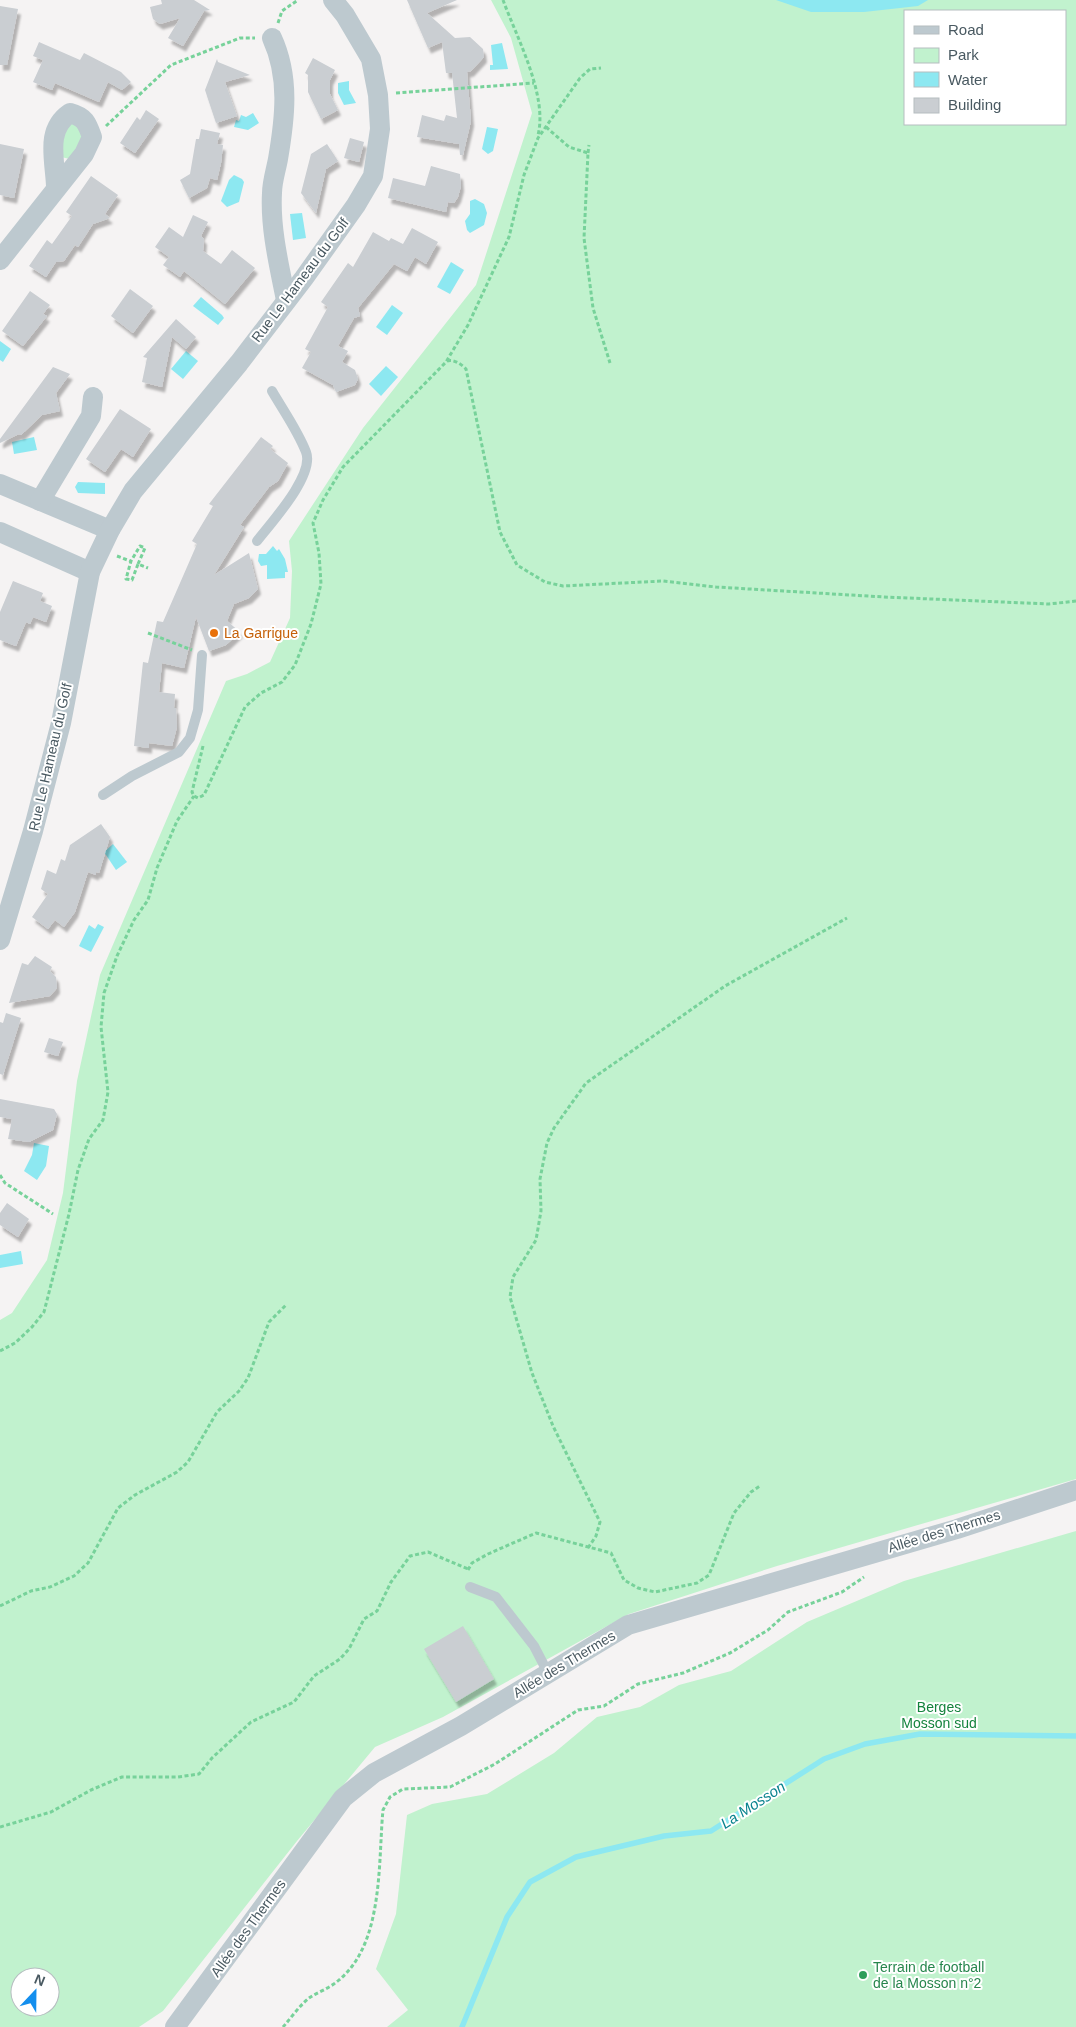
<svg xmlns="http://www.w3.org/2000/svg" width="1076" height="2027" viewBox="0 0 1076 2027" font-family="Arial,sans-serif">
  <style>
    .green { fill: #c1f2ce; fill-rule: evenodd }
    .water { fill: #8de8f1 }
    .lines { fill: none; stroke-linecap: round; stroke-linejoin: round }
    .stream { stroke: #8de8f1; stroke-width: 5.5 }
    .building { fill: #caced2; filter: url(#shadow) }
    .path { stroke: #77d29a; stroke-width: 3; stroke-dasharray: 4 2.5; stroke-linecap: butt }
    .lane { stroke: #bdc9cf; stroke-width: 10 }
    .street { stroke: #bdc9cf; stroke-width: 20 }
    .food-dot { fill: #e8710a; stroke: #fff; stroke-width: 2 }
    .leisure-dot { fill: #2e9e5b; stroke: #fff; stroke-width: 2 }
    .labels { text-anchor: middle; stroke-width: 4; stroke-linejoin: round; paint-order: stroke }
    .street-label { font-size: 14px; fill: #495961; stroke: #fff }
    .food-label { font-size: 14px; fill: #c56008; stroke: #fff; text-anchor: start }
    .park-label { font-size: 14px; fill: #14833d; stroke: #fff }
    .leisure-label { font-size: 14px; fill: #27864d; stroke: #fff; text-anchor: start }
    .water-label { font-size: 15px; font-style: italic; fill: #09838e; stroke: #fff }
  </style>
  <defs>
    <filter id="shadow"><feDropShadow dx="3" dy="5.5" stdDeviation="1" flood-color="#0004"/></filter>
  </defs>
  <rect width="100%" height="100%" fill="#f5f3f3"/>
  <g class="green">
    <path d="M491,0H1076V1479L777,1566L629,1614L443,1717L375,1747L297,1841L163,2011L139,2027H0V1320L12,1313L47,1260L63,1193L77,1081L100,975L226,681L247,674L270,662L290,618L292,571L289,541L363,428L476,285L532,113L511,38ZM905,11H1065V124H905ZM20,1977H50V2007H20Z"/>
    <polygon points="70,124 74,124 84,134 70,159 61,157 63,130"/>
    <polygon points="1076,1531 1076,2027 387,2027 408,2010 376,1969 396,1914 407,1815 432,1804 487,1794 554,1753 597,1717 640,1707 679,1685 731,1671 807,1622 904,1581"/>
  </g>
  <g class="water">
    <polygon points="776,0 928,0 918,6 864,12 811,12"/>
    <polygon points="502,43 508,69 490,70 490,65 493,65 491,45"/>
    <polygon points="349,81 349,90 356,103 344,105 338,93 338,83"/>
    <polygon points="253,113 259,123 248,130 234,127 236,120 239,121 241,115 246,117"/>
    <polygon points="487,127 498,129 493,151 488,154 482,149"/>
    <polygon points="234,175 242,179 244,182 239,202 227,207 221,201 229,180"/>
    <polygon points="475,199 484,204 487,213 484,225 470,233 467,230 465,221 470,214 470,201"/>
    <polygon points="302,213 306,238 293,240 290,214"/>
    <polygon points="451,262 464,270 450,294 437,287"/>
    <polygon points="201,297 222,315 224,318 218,325 193,306"/>
    <polygon points="392,305 403,313 387,335 376,327"/>
    <polygon points="0,341 11,349 3,362 0,360"/>
    <polygon points="186,351 198,361 183,379 171,369"/>
    <polygon points="386,366 398,377 381,396 369,384"/>
    <polygon points="34,437 37,450 14,454 12,442"/>
    <polygon points="78,482 105,483 105,494 78,493 75,487"/>
    <polygon points="273,546 277,551 279,549 285,559 288,572 285,572 285,578 267,579 267,565 261,566 258,561 259,554 266,554"/>
    <polygon points="113,844 127,862 116,870 104,852"/>
    <polygon points="98,924 104,927 91,952 79,946 89,925 95,929"/>
    <polygon points="34,1143 49,1146 46,1166 37,1180 24,1171 32,1155"/>
    <polygon points="21,1251 23,1264 0,1268 0,1255"/>
  </g>
  <g class="lines">
    <polyline class="stream" points="462,2027 507,1917 530,1882 576,1857 664,1836 711,1831 824,1759 865,1744 920,1734 1076,1736"/>
  </g>
  <g class="building">
    <polygon points="161,0 194,0 210,10 204,11 183,46 168,38 180,18 160,24 153,19 150,7 162,4"/>
    <polygon points="407,0 457,0 427,13 455,38 470,37 483,49 484,57 471,71 467,72 471,121 463,155 460,155 459,144 417,137 422,115 444,121 446,115 457,118 452,73 446,73 442,42 428,48"/>
    <polygon points="0,6 18,9 7,65 0,65"/>
    <polygon points="39,42 80,60 84,53 121,72 131,82 122,90 108,82 99,102 55,83 52,90 33,82 43,60 33,56"/>
    <polygon points="313,58 335,70 330,80 330,94 338,110 321,119 308,92 308,75 305,73"/>
    <polygon points="217,59 218,62 250,75 225,82 237,116 216,123 205,90"/>
    <polygon points="146,110 159,119 135,153 120,143 137,117 140,120"/>
    <polygon points="201,129 220,133 217,144 223,145 221,163 217,180 210,178 207,188 189,198 180,180 190,174 196,139 199,139"/>
    <polygon points="350,138 364,142 359,162 344,158"/>
    <polygon points="0,144 24,149 14,198 0,195"/>
    <polygon points="327,144 338,161 326,169 316,213 301,193 311,154"/>
    <polygon points="431,166 460,174 461,186 458,197 454,203 448,202 446,212 388,198 393,178 425,186"/>
    <polygon points="91,176 118,195 105,214 110,218 93,224 78,247 75,245 64,261 56,262 46,277 29,266 47,240 52,244 72,216 66,212"/>
    <polygon points="193,215 208,222 201,236 204,239 203,251 221,264 232,250 255,268 225,304 184,271 180,277 163,265 169,257 155,247 169,227 183,237"/>
    <polygon points="412,228 438,242 426,264 415,257 407,271 394,264 358,308 360,316 354,318 338,346 348,351 342,362 355,370 358,379 355,385 336,392 333,385 302,368 311,352 305,349 328,307 321,302 348,263 353,267 373,232 389,241 391,238 403,244"/>
    <polygon points="130,289 153,306 133,333 111,316"/>
    <polygon points="30,291 50,305 43,314 47,316 23,346 2,331"/>
    <polygon points="176,319 196,337 186,349 172,337 162,387 142,382 147,358 143,357"/>
    <polygon points="53,367 70,374 56,393 60,411 42,415 21,435 19,434 0,443 0,439"/>
    <polygon points="120,409 151,429 133,457 121,449 105,472 86,459"/>
    <polygon points="261,437 273,446 270,449 288,463 278,481 269,487 240,525 244,527 214,575 249,553 258,589 249,598 234,604 227,621 240,632 226,645 209,651 196,617 184,668 162,663 159,692 175,694 174,708 176,708 177,727 172,746 149,743 149,748 134,746 143,662 148,663 157,621 163,622 197,544 192,541 213,506 209,504"/>
    <polygon points="13,581 43,593 40,601 52,606 46,622 33,617 30,624 26,622 16,646 0,640 0,612"/>
    <polygon points="101,824 110,837 99,873 96,872 96,875 88,872 75,912 64,927 55,920 48,929 32,917 48,894 41,889 47,870 56,874 61,859 65,861 70,845"/>
    <polygon points="35,956 52,967 50,971 56,977 57,988 50,996 9,1003 22,963 28,965"/>
    <polygon points="6,1013 21,1018 3,1075 0,1074 0,1022 3,1023"/>
    <polygon points="49,1038 63,1042 58,1056 44,1052"/>
    <polygon points="0,1099 54,1109 57,1114 53,1130 29,1142 8,1139 12,1119 0,1117"/>
    <polygon points="7,1203 29,1219 18,1237 0,1225 0,1213"/>
    <polygon points="463,1626 494,1679 456,1702 424,1649"/>
  </g>
  <g class="lines">
    <g class="path">
      <path d="M503,0C517,38 548,96 538,135"/>
      <polyline points="278,23 282,11 298,0"/>
      <polyline points="396,93 534,83"/>
      <polyline points="106,126 171,65 240,38 255,38"/>
      <polyline points="546,127 569,147 588,153 584,238 593,308 610,363"/>
      <polyline points="588,153 589,145"/>
      <path d="M447,361C454,359 461,364 466,369L500,532L517,565L545,582L563,586L663,581L716,587L884,597L1049,604L1076,601"/>
      <polyline points="117,556 130,561"/>
      <polyline points="138,564 145,548 140,546 131,561 126,579 132,580 138,564 148,568"/>
      <polyline points="148,633 192,650"/>
      <polyline points="203,746 192,792 194,796 198,798 204,795 245,707 261,693 282,682 295,665 311,624 321,584 319,553 313,523 323,500 343,467 446,362 468,325 509,237 524,175 538,138 580,78 590,69 601,68"/>
      <polyline points="0,1175 5,1183 53,1214"/>
      <polyline points="0,1351 15,1343 32,1327 44,1312 69,1214 78,1170 89,1139 103,1120 108,1092 101,1027 104,993 117,956 134,920 148,900 157,868 177,821 194,796"/>
      <polyline points="588,1548 596,1536 600,1522 553,1426 532,1373 510,1297 513,1277 536,1240 541,1211 540,1179 547,1143 554,1128 586,1083 725,986 847,918"/>
      <polyline points="468,1570 472,1563 488,1554 536,1533 611,1553 624,1580 638,1588 655,1592 697,1583 709,1575 734,1513 751,1492 760,1486"/>
      <polyline points="0,1606 31,1591 50,1587 74,1576 88,1563 118,1508 135,1495 177,1472 188,1462 217,1412 239,1391 248,1378 269,1322 286,1305"/>
      <polyline points="0,1827 51,1812 91,1790 122,1777 178,1777 199,1774 212,1758 251,1722 294,1702 314,1676 340,1659 349,1649 364,1619 377,1611 391,1582 410,1556 428,1552 468,1569"/>
      <path d="M283,2027C291,2018 299,2006 309,1998C318,1992 330,1988 339,1980C384,1943 378,1862 383,1810L390,1797L403,1789L450,1787L495,1764L578,1710L604,1706L638,1684L683,1673L730,1653L768,1630L788,1612L842,1592L864,1577"/>
    </g>
    <g class="lane">
      <path d="M257,541C271,523 315,475 306,452C298,431 283,410 272,391"/>
      <polyline points="103,795 132,776 179,752 190,738 198,710 202,655"/>
      <polyline points="470,1587 496,1597 534,1646 548,1673"/>
    </g>
    <g class="street">
      <path d="M272,38C290,77 285,118 278,159C276,170 272,182 272,193C270,228 279,265 286,300"/>
      <path d="M0,260L84,154L92,137C87,123 85,117 70,113C45,130 55,159 56,186"/>
      <polyline points="0,484 110,530"/>
      <polyline points="40,501 91,416 93,397"/>
      <polyline points="0,532 90,572"/>
      <polyline points="0,940 33,831 61,723 90,572 110,530 133,491 239,363 304,278 356,205 373,176 380,129 378,95 371,59 345,15 333,0"/>
      <polyline points="175,2027 343,1798 374,1773 461,1726 628,1625 957,1529 1076,1490"/>
    </g>
  </g>
  <circle class="food-dot" cx="214" cy="633" r="5"/>
  <circle class="leisure-dot" cx="863" cy="1975" r="5"/>
  <g class="labels">
    <g class="street-label">
      <text transform="translate(300 280) rotate(-53)" y="5">Rue Le Hameau du Golf</text>
      <text transform="translate(50 757) rotate(-77)" y="5">Rue Le Hameau du Golf</text>
      <text transform="translate(944 1531) rotate(-17)" y="5">Allée des Thermes</text>
      <text transform="translate(564 1664) rotate(-31)" y="5">Allée des Thermes</text>
      <text transform="translate(248 1928) rotate(-54)" y="5">Allée des Thermes</text>
    </g>
    <g class="food-label">
      <text x="224" y="638">La Garrigue</text>
    </g>
    <g class="park-label">
      <text x="939" y="1712">Berges<tspan x="939" dy="16">Mosson sud</tspan></text>
    </g>
    <g class="leisure-label">
      <text x="873" y="1972">Terrain de football<tspan x="873" dy="16">de la Mosson n°2</tspan></text>
    </g>
    <g class="water-label">
      <text transform="translate(753 1805) rotate(-33)" y="5">La Mosson</text>
    </g>
  </g>
  <rect x="904" y="10" width="162" height="115" fill="#ffffff" stroke="#b6bdc0"/>
  <rect x="914" y="26" width="25" height="8" fill="#bdc9cf" stroke="#b6bdc0"/>
  <text x="948" y="35" font-size="15" fill="#495961">Road</text>
  <rect x="914" y="48" width="25" height="15" fill="#c1f2ce" stroke="#b6bdc0"/>
  <text x="948" y="60" font-size="15" fill="#495961">Park</text>
  <rect x="914" y="72" width="25" height="15" fill="#8de8f1" stroke="#b6bdc0"/>
  <text x="948" y="85" font-size="15" fill="#495961">Water</text>
  <rect x="914" y="98" width="25" height="15" fill="#caced2" stroke="#b6bdc0"/>
  <text x="948" y="110" font-size="15" fill="#495961">Building</text>
  <g transform="translate(35 1992) rotate(22)"><circle r="24" fill="#ffffff" stroke="#b6bdc0"/>
  <path d="M0-4L9 19L0 12L-9 19Z" fill="#148fee"/>
  <text y="-8" font-size="14" font-weight="bold" text-anchor="middle" fill="#495961">N</text>
  </g>
</svg>
